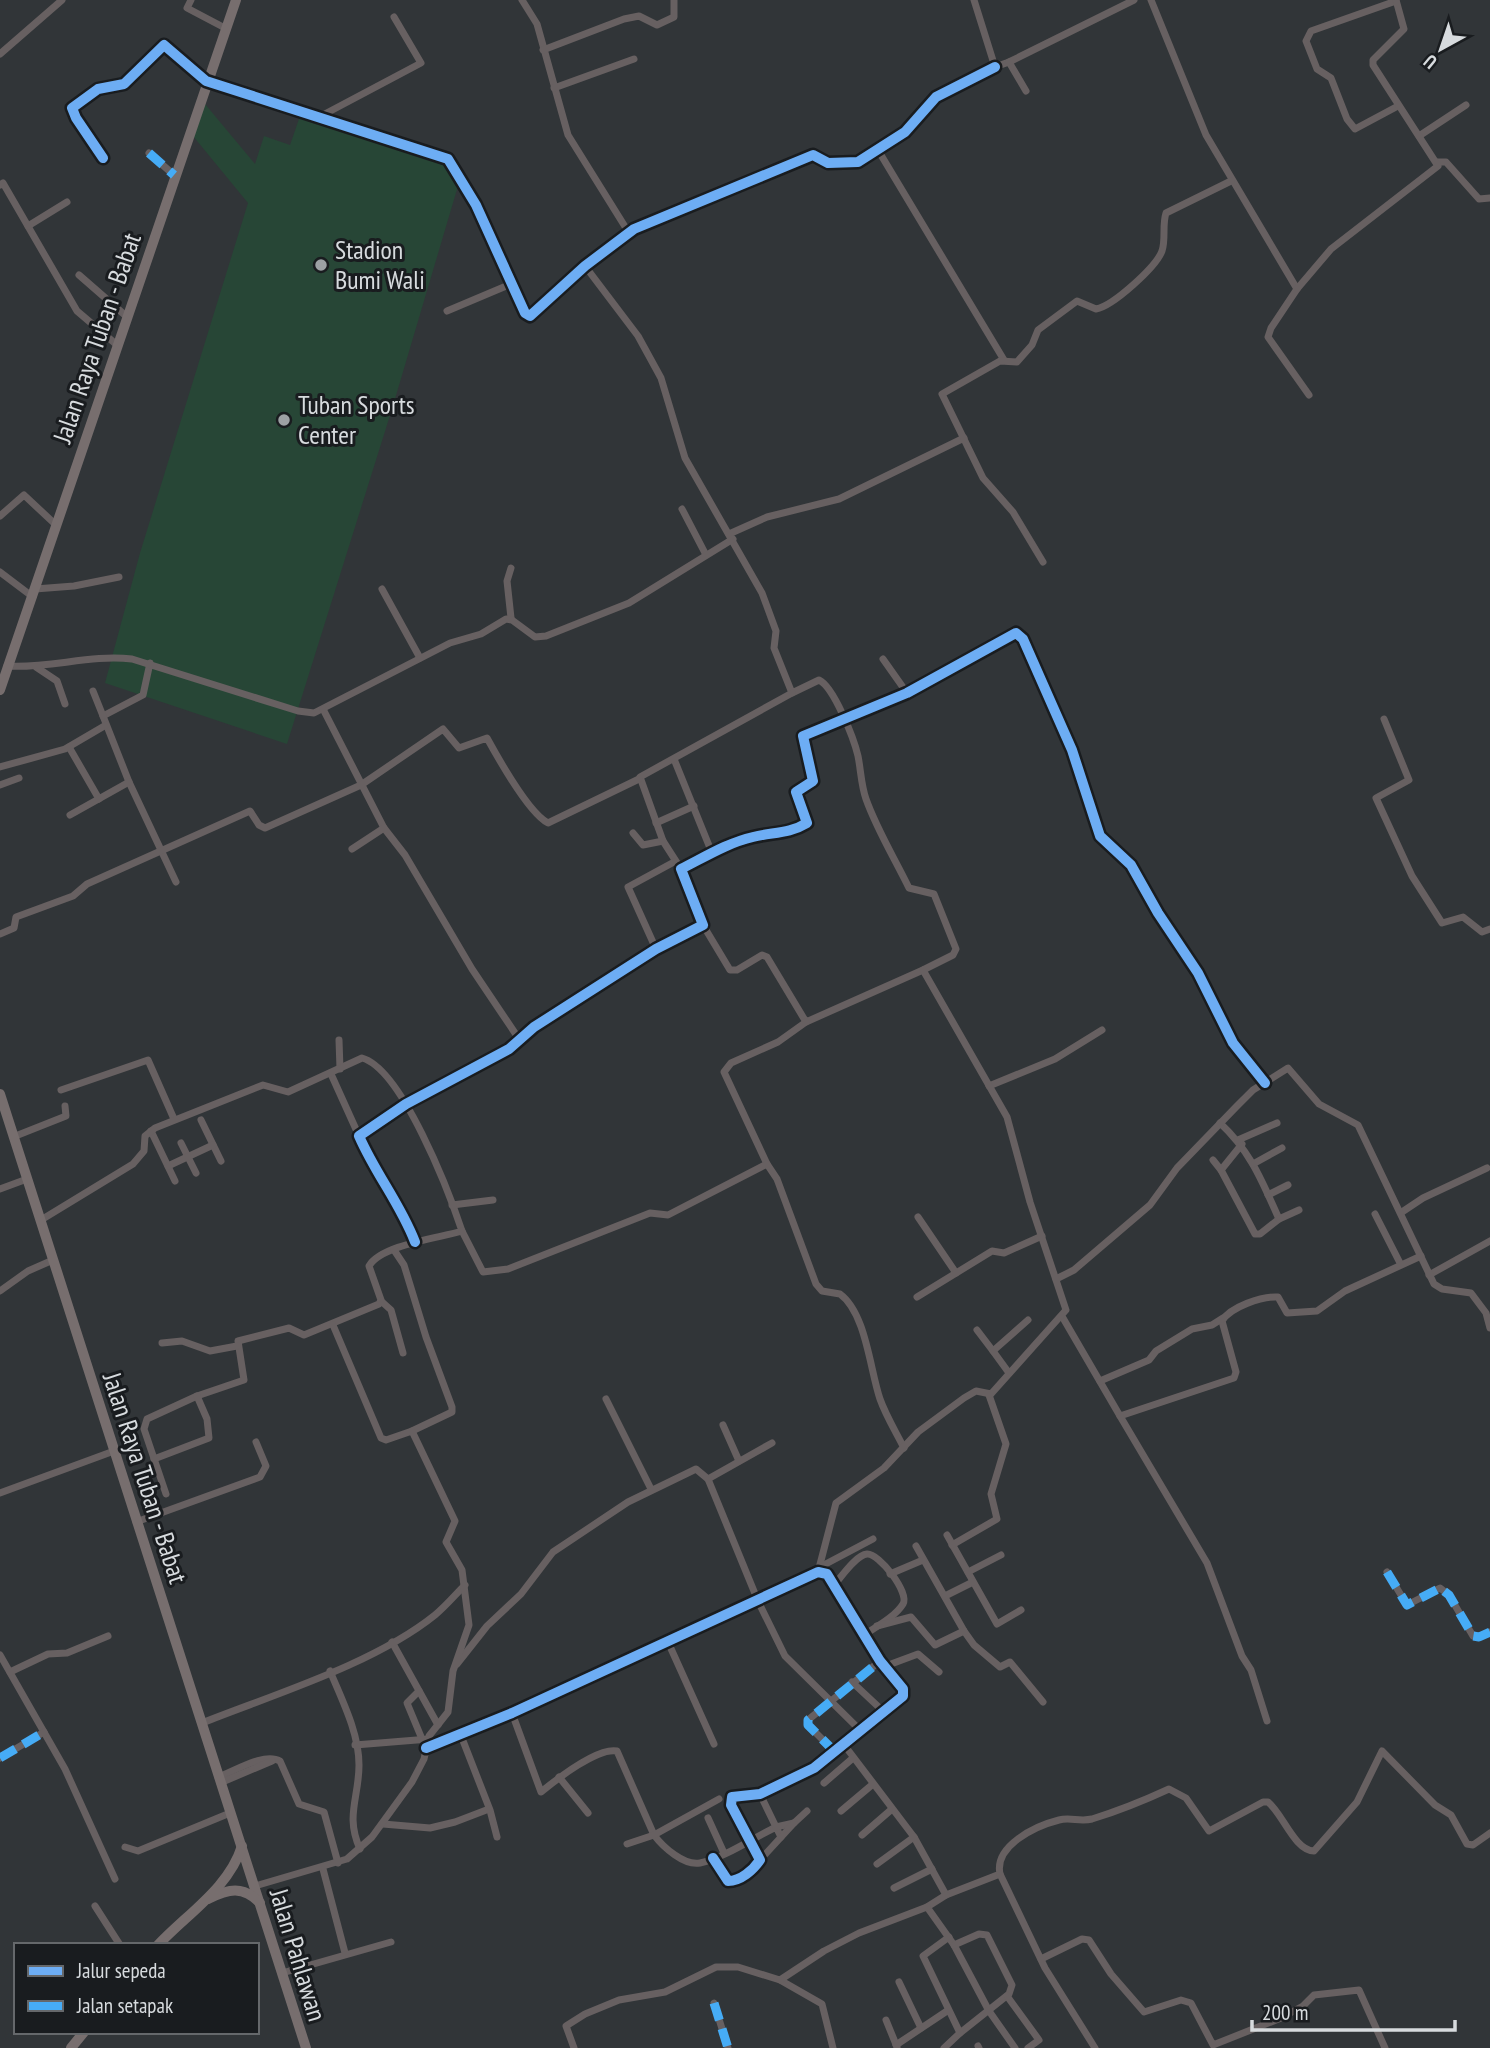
<svg xmlns="http://www.w3.org/2000/svg" width="1490" height="2048" viewBox="0 0 1490 2048" font-family="'PT Sans Narrow',sans-serif">
  <style>
    .green { fill: #274636 }
    .lines { fill: none; stroke-linecap: round; stroke-linejoin: round }
    .minor { stroke: #676061; stroke-width: 7 }
    .highway { stroke: #776e6e; stroke-width: 10 }
    .quiet { stroke: #46acf6; stroke-width: 9; stroke-dasharray: 18 9; stroke-linecap: butt }
    .cycleway-casing { stroke: #191c1f; stroke-width: 15 }
    .cycleway { stroke: #6dadf4; stroke-width: 10 }
    .poi-dot { fill: #9da1a4; stroke: #191c1f; stroke-width: 2.5 }
    .labels { text-anchor: middle; stroke-width: 6; stroke-linejoin: round; paint-order: stroke }
    .poi-label { font-size: 26px; fill: #d7dbde; stroke: #191c1f; text-anchor: start }
    .street-label { font-size: 26px; fill: #d7dbde; stroke: #191c1f }
  </style>
  <rect width="100%" height="100%" fill="#313538"/>
  <polygon class="green" points="205,104 255,164 264,136 290,145 300,116 444,160 458,186 392,409 287,744 105,683 140,553 248,203 193,136"/>
  <g class="lines">
    <g class="minor">
      <polyline points="191,0 187,8 225,28"/>
      <polyline points="522,0 537,24 568,135 629,233"/>
      <polyline points="974,0 995,67 1009,62 1026,91"/>
      <polyline points="1151,0 1206,135 1297,289"/>
      <polyline points="1396,1 1311,31 1306,41 1317,69 1331,78 1347,119 1355,129 1398,106"/>
      <polyline points="543,50 624,19 639,16 657,25 674,17 674,0"/>
      <polyline points="0,54 62,0"/>
      <polyline points="1009,62 1134,0"/>
      <polyline points="554,88 634,59"/>
      <polyline points="321,116 421,63 394,17"/>
      <polyline points="1419,136 1466,105"/>
      <polyline points="878,150 1004,360"/>
      <polyline points="149,153 174,175"/>
      <polyline points="103,158 76,118 72,108 98,89 124,84 164,45 206,81 448,159 476,205 525,313 530,316 585,266 634,229 813,155 828,163 858,162 905,132 936,97 995,67"/>
      <polyline points="1437,162 1446,162 1479,199 1490,198"/>
      <polyline points="0,185 3,183 77,311 117,345"/>
      <polyline points="28,226 67,202"/>
      <path d="M585,266L638,336L661,378L685,458L762,593L776,631L774,648L792,693L819,680C834,687 854,739 858,756C861,771 861,785 866,799C877,830 895,859 909,888L934,894L956,949L953,955L923,970L806,1022L767,957L762,955L737,970H730L703,925"/>
      <polyline points="79,275 126,316"/>
      <polyline points="447,311 511,284"/>
      <polyline points="1309,395 1268,337 1271,328 1297,289 1331,249 1438,166 1373,65 1373,60 1404,29 1396,0"/>
      <polyline points="682,509 706,555"/>
      <polyline points="0,516 24,495 56,525"/>
      <polyline points="729,534 767,517 839,499 964,438"/>
      <path d="M1043,562L1013,512L983,478L942,394L1000,361L1017,362L1032,345L1038,330L1077,301L1096,309C1113,306 1156,267 1162,251C1166,239 1162,225 1166,213L1231,181"/>
      <polyline points="0,572 33,597"/>
      <polyline points="35,589 74,586 119,577"/>
      <polyline points="382,589 420,658"/>
      <polyline points="511,618 507,581 511,568"/>
      <polyline points="883,659 907,693"/>
      <polyline points="150,663 143,695 103,716 129,782 176,882"/>
      <path d="M7,666C49,669 90,654 132,659L298,711L314,713L450,643L481,634L506,619L512,620L535,637L546,636L629,603L733,539"/>
      <polyline points="36,667 57,681 65,704"/>
      <polyline points="93,691 103,716"/>
      <polyline points="323,709 384,828 405,855 472,969 519,1039"/>
      <polyline points="1384,719 1409,780 1376,798 1412,876 1442,923 1463,917 1482,932 1490,929"/>
      <polyline points="69,747 99,799"/>
      <polyline points="674,759 712,853"/>
      <polyline points="0,767 65,749 106,725"/>
      <polyline points="0,785 19,778"/>
      <polyline points="70,815 129,782"/>
      <polyline points="656,823 694,806"/>
      <polyline points="633,833 643,845 663,841"/>
      <polyline points="352,849 384,828"/>
      <polyline points="681,869 663,841 640,777 792,693"/>
      <path d="M0,934L14,928L16,917L73,896L87,884L250,811L259,825L265,828L361,785L443,729L459,748L487,738C498,758 529,813 548,823L639,779"/>
      <polyline points="656,949 628,887 674,862"/>
      <polyline points="339,1040 340,1069"/>
      <polyline points="331,1074 359,1136"/>
      <polyline points="989,1086 1055,1059 1102,1030"/>
      <polyline points="61,1090 148,1060 174,1119"/>
      <polyline points="201,1120 221,1161"/>
      <path d="M1220,1123C1251,1152 1262,1181 1279,1219L1260,1234H1255L1221,1170L1242,1144"/>
      <polyline points="151,1131 175,1181"/>
      <polyline points="13,1137 66,1116 65,1106"/>
      <polyline points="1238,1140 1277,1123"/>
      <polyline points="181,1143 196,1173"/>
      <polyline points="1213,1160 1221,1170"/>
      <polyline points="767,1164 724,1072 731,1063 778,1042 806,1022"/>
      <polyline points="1253,1164 1282,1148"/>
      <polyline points="168,1166 213,1145"/>
      <polyline points="0,1189 27,1179"/>
      <polyline points="1268,1195 1288,1185"/>
      <polyline points="452,1205 493,1200"/>
      <polyline points="1402,1212 1423,1198 1487,1168"/>
      <polyline points="1375,1214 1400,1263"/>
      <polyline points="918,1217 956,1273"/>
      <polyline points="1279,1219 1299,1210"/>
      <path d="M41,1220L133,1164L144,1151L145,1136L155,1128L263,1085L288,1092L362,1058C402,1069 449,1192 462,1231C439,1238 381,1245 369,1266L381,1300L379,1304L304,1335L289,1328L238,1341L244,1380L197,1396L147,1419L144,1429L166,1494"/>
      <path d="M462,1231L483,1272L508,1269L650,1213L668,1215L767,1164L777,1179L816,1284L822,1291L840,1294C866,1313 870,1370 880,1399C886,1416 896,1432 904,1448"/>
      <path d="M415,1242C400,1203 376,1175 359,1136L406,1104L509,1049L534,1027L656,949L703,925L681,869C705,857 727,843 753,837C773,832 789,834 807,823L796,792L813,781L803,736L907,693L1016,633L1023,639L1072,750L1100,836L1131,865L1158,913L1198,973L1233,1043L1265,1083"/>
      <polyline points="394,1250 404,1265 426,1337 452,1407 452,1412 412,1431"/>
      <polyline points="1429,1275 1490,1241"/>
      <polyline points="1056,1279 1074,1270 1150,1205 1177,1168 1236,1107 1253,1090 1288,1068 1319,1104 1358,1125 1434,1284 1442,1289 1471,1293 1486,1313 1490,1328"/>
      <polyline points="0,1291 28,1271 53,1260"/>
      <polyline points="917,1297 992,1251 1004,1253 1042,1236"/>
      <polyline points="381,1301 391,1310 403,1353"/>
      <path d="M1063,1318L1120,1416L1234,1378L1236,1372L1222,1321C1230,1307 1262,1296 1278,1297L1287,1313L1317,1311L1345,1291L1421,1256"/>
      <polyline points="977,1330 993,1351"/>
      <polyline points="162,1343 182,1341 210,1351 237,1346"/>
      <polyline points="1009,1373 993,1351 1028,1320"/>
      <polyline points="1100,1381 1149,1360 1156,1351 1192,1329 1212,1325 1223,1318"/>
      <polyline points="606,1399 651,1489"/>
      <polyline points="1120,1416 1207,1563 1242,1656 1251,1670 1267,1721"/>
      <polyline points="723,1425 739,1461"/>
      <polyline points="154,1459 209,1438 207,1419 197,1396"/>
      <polyline points="708,1479 772,1443"/>
      <polyline points="0,1493 114,1451"/>
      <polyline points="136,1522 260,1477 266,1466 256,1442"/>
      <polyline points="947,1535 997,1624 1021,1610"/>
      <polyline points="952,1545 997,1519 991,1494 1006,1444 989,1395"/>
      <polyline points="916,1546 964,1631 974,1645 1000,1667 1010,1662 1043,1702"/>
      <polyline points="820,1567 873,1539"/>
      <polyline points="818,1572 836,1503 884,1468 918,1432 964,1398 976,1391 991,1394 1066,1310 1030,1202 1007,1117 923,970"/>
      <polyline points="968,1572 1001,1555"/>
      <polyline points="1387,1572 1407,1605 1440,1588 1449,1595 1473,1636 1479,1637 1490,1632"/>
      <polyline points="890,1574 923,1560"/>
      <path d="M835,1584C842,1576 856,1555 867,1554C879,1553 910,1593 903,1604C896,1616 876,1627 864,1635"/>
      <polyline points="945,1596 973,1582"/>
      <polyline points="877,1626 911,1617 935,1645 964,1631"/>
      <polyline points="392,1642 438,1725"/>
      <polyline points="668,1642 714,1744"/>
      <polyline points="0,1655 65,1769 115,1879"/>
      <polyline points="457,1664 487,1626 521,1594 553,1552 628,1502 696,1469 708,1479 758,1601 785,1656 861,1731"/>
      <polyline points="883,1667 918,1654 939,1672"/>
      <path d="M330,1671C342,1700 359,1733 359,1765C359,1798 345,1816 360,1849"/>
      <polyline points="10,1672 48,1654 67,1653 108,1636"/>
      <polyline points="852,1682 884,1712"/>
      <polyline points="419,1691 407,1703 422,1739"/>
      <path d="M512,1713L541,1792C557,1779 598,1747 617,1751L654,1835C663,1847 684,1866 700,1863C722,1859 755,1837 776,1827L781,1837"/>
      <path d="M202,1723C275,1694 374,1664 435,1615C446,1606 455,1595 465,1585"/>
      <polyline points="460,1733 490,1810 497,1837"/>
      <polyline points="355,1745 429,1739"/>
      <path d="M845,1746L914,1837L946,1895L1000,1874C994,1846 1035,1826 1059,1820C1070,1817 1080,1822 1092,1819C1118,1811 1143,1801 1169,1789L1186,1798L1209,1831L1263,1802H1268C1283,1814 1294,1850 1314,1851L1357,1802L1382,1751L1435,1805L1451,1815L1467,1844L1473,1845L1490,1833"/>
      <path d="M426,1748L512,1713L818,1572L827,1574L880,1661L903,1689V1696L814,1768L760,1794L732,1797L731,1805L760,1860C753,1870 741,1881 728,1881L713,1858"/>
      <polyline points="835,1752 808,1725 808,1720 880,1661"/>
      <polyline points="0,1758 44,1732"/>
      <path d="M218,1777C235,1771 264,1752 280,1761L299,1804L324,1812L338,1863"/>
      <polyline points="559,1777 588,1813"/>
      <polyline points="220,1783 272,1761"/>
      <polyline points="824,1783 853,1758"/>
      <polyline points="760,1794 776,1827 794,1823 807,1811"/>
      <polyline points="841,1811 873,1784"/>
      <polyline points="708,1818 724,1853"/>
      <polyline points="383,1824 430,1828 455,1822 489,1809"/>
      <polyline points="862,1835 892,1809"/>
      <polyline points="627,1844 654,1835 719,1799"/>
      <polyline points="125,1847 138,1851 230,1813"/>
      <polyline points="760,1860 794,1823"/>
      <polyline points="877,1864 914,1837"/>
      <polyline points="323,1869 345,1953"/>
      <polyline points="1000,1874 1045,1968 1095,2048"/>
      <polyline points="255,1886 347,1859 372,1837 412,1782 424,1759 429,1736 448,1712 453,1671 469,1625 462,1570 446,1542 455,1521 412,1431 386,1440 381,1438 333,1325"/>
      <polyline points="894,1888 932,1869"/>
      <polyline points="946,1895 927,1907 954,1945 989,2011 1015,2048"/>
      <polyline points="95,1906 120,1945"/>
      <polyline points="954,1945 979,1934 987,1935 1012,1985 1009,1994 960,2033"/>
      <polyline points="1041,1959 1082,1939 1089,1940 1111,1974 1144,2012 1181,2000 1191,2003 1213,2045 1281,2018 1303,2006 1314,1995 1359,1990 1385,2048"/>
      <polyline points="282,1973 391,1942"/>
      <polyline points="780,1980 822,2004 833,2048"/>
      <polyline points="899,1982 921,2028"/>
      <polyline points="1007,1996 1039,2040 1028,2048"/>
      <polyline points="714,2003 728,2048"/>
      <polyline points="886,2020 897,2047"/>
      <polyline points="896,2045 947,2011"/>
      <polyline points="978,2046 979,2048"/>
      <polyline points="574,2048 566,2026 585,2014 619,2000 665,1992 716,1967 738,1967 780,1980 824,1951 859,1933 927,1907"/>
      <polyline points="944,2048 960,2033 923,1956 949,1937"/>
    </g>
    <g class="highway">
      <polyline points="0,690 236,0"/>
      <polyline points="0,1094 306,2048"/>
      <path d="M208,1899C228,1889 243,1885 260,1903"/>
      <path d="M158,1945C187,1914 229,1888 242,1846"/>
      <polyline points="71,2048 84,2032"/>
    </g>
    <g class="quiet">
      <polyline points="149,153 174,175"/>
      <polyline points="1387,1572 1407,1605 1440,1588 1449,1595 1473,1636 1479,1637 1490,1632"/>
      <polyline points="835,1752 808,1725 808,1720 880,1661"/>
      <polyline points="0,1758 44,1732"/>
      <polyline points="714,2003 728,2048"/>
    </g>
    <defs>
      <g id="cycleway">
        <polyline points="103,158 76,118 72,108 98,89 124,84 164,45 206,81 448,159 476,205 525,313 530,316 585,266 634,229 813,155 828,163 858,162 905,132 936,97 995,67"/>
        <path d="M415,1242C400,1203 376,1175 359,1136L406,1104L509,1049L534,1027L656,949L703,925L681,869C705,857 727,843 753,837C773,832 789,834 807,823L796,792L813,781L803,736L907,693L1016,633L1023,639L1072,750L1100,836L1131,865L1158,913L1198,973L1233,1043L1265,1083"/>
        <path d="M426,1748L512,1713L818,1572L827,1574L880,1661L903,1689V1696L814,1768L760,1794L732,1797L731,1805L760,1860C753,1870 741,1881 728,1881L713,1858"/>
      </g>
    </defs>
    <use href="#cycleway" class="cycleway-casing"/>
    <use href="#cycleway" class="cycleway"/>
  </g>
  <g class="poi-dot">
    <circle cx="321" cy="265" r="7"/>
    <circle cx="284" cy="420" r="7"/>
  </g>
  <g class="labels">
    <g class="poi-label">
      <text x="335" y="259">Stadion<tspan x="335" dy="30">Bumi Wali</tspan></text>
      <text x="298" y="414">Tuban Sports<tspan x="298" dy="30">Center</tspan></text>
    </g>
    <g class="street-label">
      <text transform="translate(97 338) rotate(-71)" y="9">Jalan Raya Tuban - Babat</text>
      <text transform="translate(145 1478) rotate(72)" y="9">Jalan Raya Tuban - Babat</text>
      <text transform="translate(298 1955) rotate(73)" y="9">Jalan Pahlawan</text>
    </g>
  </g>
  <rect x="14" y="1943" width="245" height="91" fill="#191c1f" stroke="#65686b" stroke-width="2"/>
  <rect x="28" y="1966" width="35" height="10" fill="#6dadf4" stroke="#65686b" stroke-width="2"/>
  <text x="77" y="1978" font-size="21" fill="#d7dbde">Jalur sepeda</text>
  <rect x="28" y="2001" width="35" height="10" fill="#46acf6" stroke="#65686b" stroke-width="2"/>
  <text x="77" y="2013" font-size="21" fill="#d7dbde">Jalan setapak</text>
  <g transform="translate(1441 49) rotate(220)" stroke="#191c1f" stroke-width="5" paint-order="stroke">
  <path d="M0-5L12 26L0 18L-12 26Z" fill="#d7dbde"/>
  <text y="-10" font-size="19" font-weight="bold" text-anchor="middle" fill="#d7dbde">U</text>
  </g>
  <path d="M1252 2020v10h203v-10" fill="none" stroke="#d7dbde" stroke-width="3.5"/>
  <text x="1262" y="2020" font-size="21" fill="#d7dbde" stroke="#191c1f" stroke-width="5" paint-order="stroke">200 m</text>
</svg>
